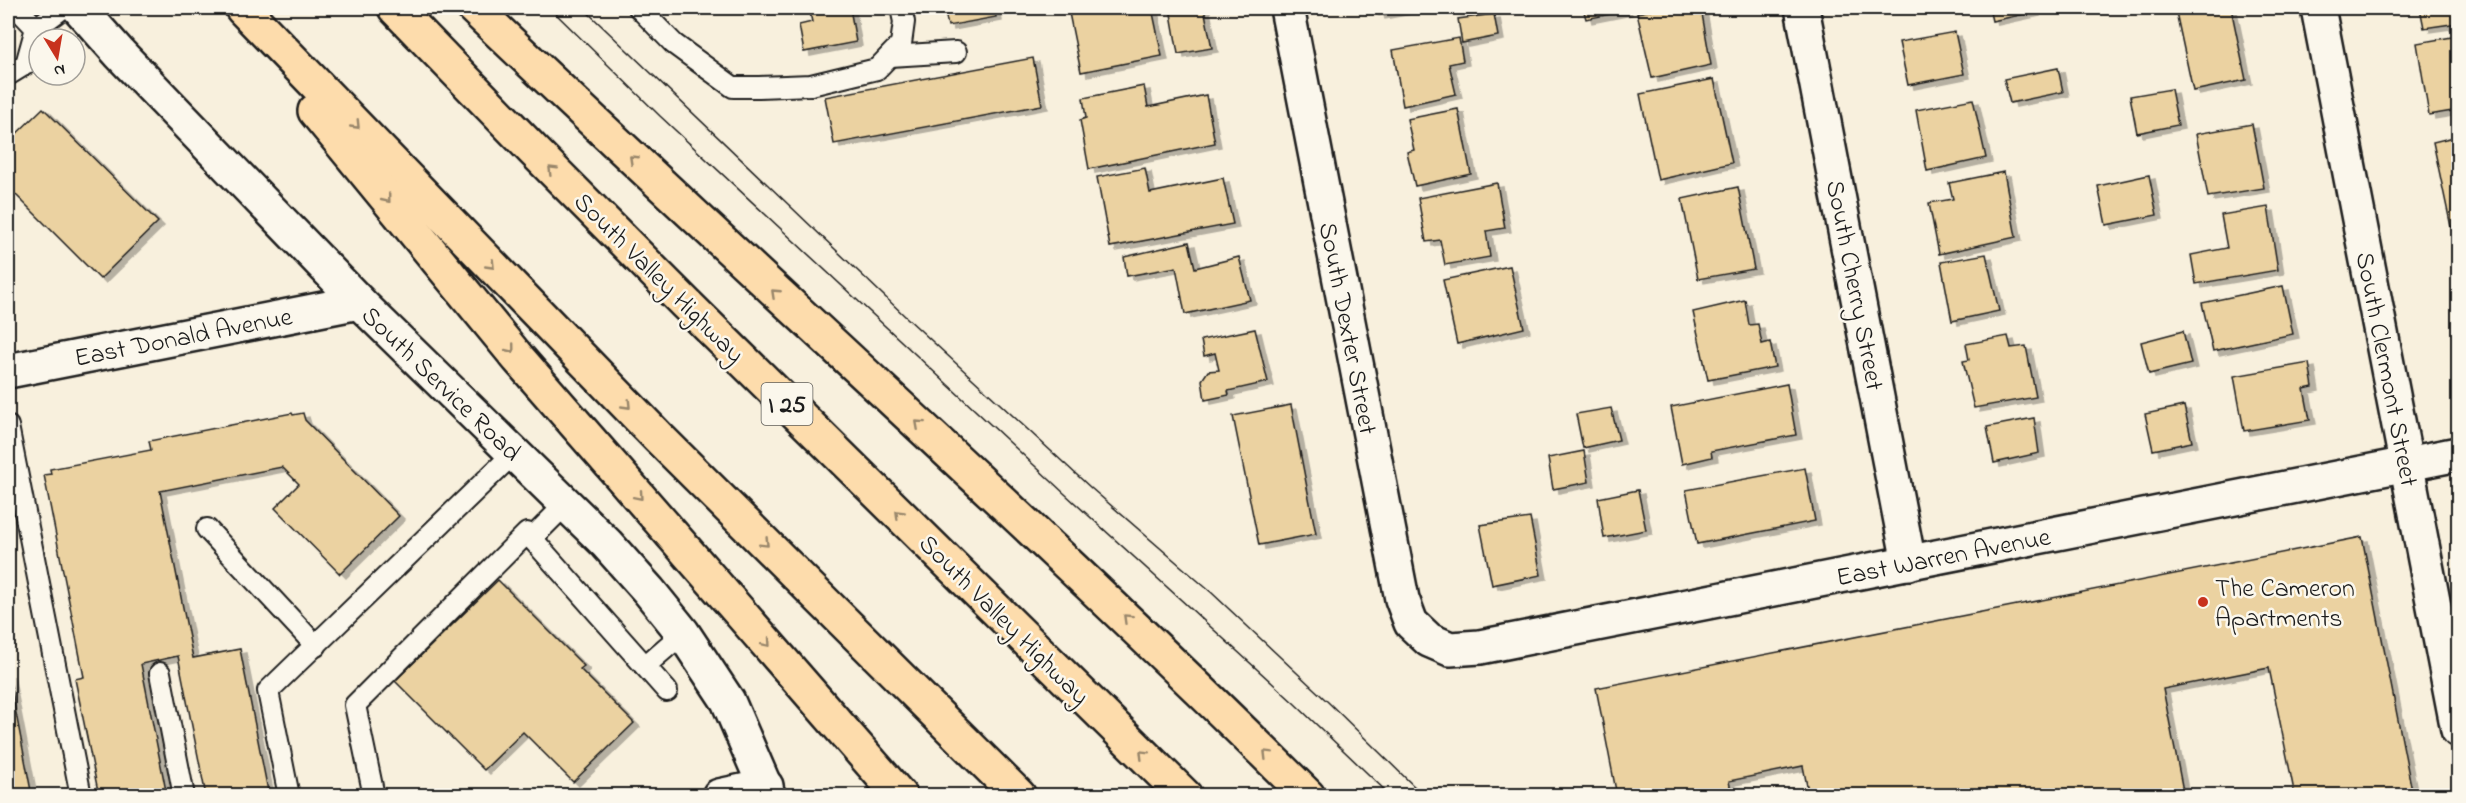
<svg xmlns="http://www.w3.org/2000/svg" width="2466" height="803" viewBox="0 0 2466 803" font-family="'Indie Flower',sans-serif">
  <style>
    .building { fill: #ebd2a1; stroke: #1c1c1c; stroke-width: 1.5; filter: url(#shadow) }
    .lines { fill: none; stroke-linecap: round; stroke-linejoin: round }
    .service-casing { stroke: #1c1c1c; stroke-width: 24 }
    .minor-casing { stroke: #1c1c1c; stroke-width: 38 }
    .tertiary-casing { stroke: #1c1c1c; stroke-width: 38 }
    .motorway-casing { stroke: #1c1c1c; stroke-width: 38 }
    .service { stroke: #fbf7ec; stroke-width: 20 }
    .minor { stroke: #fbf7ec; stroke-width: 33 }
    .tertiary { stroke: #fbf7ec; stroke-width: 33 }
    .motorway { stroke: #fddcac; stroke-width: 33 }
    .tram { stroke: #1c1c1c; stroke-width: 1.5 }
    .oneway { stroke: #98866b }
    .poi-dot { fill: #c8321e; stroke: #fbf7ec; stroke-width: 2 }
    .labels { text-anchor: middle; stroke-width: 5; stroke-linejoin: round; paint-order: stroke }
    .shield { fill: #fbf7ec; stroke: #5f5e5a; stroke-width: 1.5 }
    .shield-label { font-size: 24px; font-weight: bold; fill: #1c1c1c }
    .street-label { font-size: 26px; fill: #1c1c1c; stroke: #fbf7ec }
    .poi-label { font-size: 26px; fill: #1c1c1c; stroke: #fbf7ec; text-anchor: start }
  </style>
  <defs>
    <filter id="shadow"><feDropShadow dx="6" dy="4" stdDeviation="0" flood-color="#0004"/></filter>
  </defs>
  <rect width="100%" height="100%" fill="#f8f0dd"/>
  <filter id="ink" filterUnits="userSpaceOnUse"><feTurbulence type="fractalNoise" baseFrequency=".0167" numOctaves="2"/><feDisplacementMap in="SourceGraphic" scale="12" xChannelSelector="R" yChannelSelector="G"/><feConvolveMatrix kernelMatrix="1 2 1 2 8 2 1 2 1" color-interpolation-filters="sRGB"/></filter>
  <g filter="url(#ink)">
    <g class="building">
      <polygon points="809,8 850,8 856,42 804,52 799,25 812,22"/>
      <polygon points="944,8 995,8 996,17 948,26"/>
      <polygon points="1068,8 1152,8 1162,56 1081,72"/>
      <polygon points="1170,8 1204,8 1212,48 1178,54"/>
      <polygon points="1377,8 1416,8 1379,15"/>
      <polygon points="1583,8 1625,8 1626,11 1586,19"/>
      <polygon points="1662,8 1701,8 1711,65 1652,78 1637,13"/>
      <polygon points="1989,8 2033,8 2034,12 1992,21"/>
      <polygon points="2199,8 2231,8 2246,80 2193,91 2176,12"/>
      <polygon points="2420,8 2458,8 2458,23 2424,28"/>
      <polygon points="1494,14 1498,36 1462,43 1458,19"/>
      <polygon points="1955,32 1964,74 1908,85 1899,42"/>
      <polygon points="2458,36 2458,110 2429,115 2417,43"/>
      <polygon points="1459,38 1463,61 1449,64 1456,94 1403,106 1393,50"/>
      <polygon points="1033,58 1042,105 834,144 825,97"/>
      <polygon points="2058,68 2063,92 2010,103 2004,79"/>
      <polygon points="1714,79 1732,163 1658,180 1640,94"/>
      <polygon points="1144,86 1148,107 1206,95 1215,143 1089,169 1080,120 1086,118 1083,98"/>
      <polygon points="2171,89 2178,125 2137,133 2130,96"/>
      <polygon points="1973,99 1986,158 1927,171 1916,110"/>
      <polygon points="43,108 158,222 100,279 8,187 8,142"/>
      <polygon points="1458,109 1471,174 1415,186 1407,152 1414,150 1407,119"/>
      <polygon points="2252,124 2264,188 2208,197 2196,134"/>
      <polygon points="2458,136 2458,226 2451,227 2433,142"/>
      <polygon points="1145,168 1150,193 1223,178 1233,224 1110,247 1097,177"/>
      <polygon points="2004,172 2016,237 1939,254 1929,203 1953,199 1949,183"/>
      <polygon points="2149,175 2157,215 2106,225 2098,186"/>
      <polygon points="1497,183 1505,228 1486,231 1490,257 1445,265 1440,240 1426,242 1418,198"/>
      <polygon points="1738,187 1754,269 1698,279 1682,199"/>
      <polygon points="2268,207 2278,270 2196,284 2191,255 2227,248 2221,215"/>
      <polygon points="1189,242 1195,268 1239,257 1250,300 1185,314 1176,267 1127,276 1124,257"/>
      <polygon points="1986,254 1999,311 1952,321 1941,262"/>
      <polygon points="1510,266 1524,328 1457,344 1443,280"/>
      <polygon points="2283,286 2293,334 2213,351 2202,303"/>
      <polygon points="1745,300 1749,325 1758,324 1762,344 1770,342 1775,367 1708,380 1693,312"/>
      <polygon points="1255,329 1268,382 1228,391 1229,395 1205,400 1202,380 1208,371 1219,370 1215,353 1204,356 1201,340"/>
      <polygon points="2183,331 2191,364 2149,374 2141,342"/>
      <polygon points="2008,336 2011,348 2026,346 2036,397 1974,408 1963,361 1969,360 1966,344"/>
      <polygon points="2309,363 2313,387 2304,389 2310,420 2244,431 2234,376"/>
      <polygon points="1787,384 1796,435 1711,451 1712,457 1682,464 1671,407"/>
      <polygon points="1291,405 1316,534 1259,545 1233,416"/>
      <polygon points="2184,406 2192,442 2153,450 2145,414"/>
      <polygon points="1611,408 1619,440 1583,448 1576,414"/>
      <polygon points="292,413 293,415 303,413 305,420 399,516 340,574 275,508 299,484 282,467 160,491 193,658 240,649 269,796 206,796 178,656 141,664 167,796 99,796 75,679 84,677 44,475 51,474 50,469 151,450 149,441"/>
      <polygon points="2034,418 2039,453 1994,463 1987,427"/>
      <polygon points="1584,451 1589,482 1553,489 1548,458"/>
      <polygon points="1805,468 1815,521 1697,544 1686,490"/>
      <polygon points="1638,490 1646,530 1604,538 1598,498"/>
      <polygon points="1530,518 1541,575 1492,585 1480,525"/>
      <polygon points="2362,537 2413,796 2295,796 2269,668 2163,689 2184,796 1809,796 1803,766 1729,781 1732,796 1617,796 1596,688"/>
      <polygon points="498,580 584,666 580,669 634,723 573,782 523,732 484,770 395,681"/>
      <polygon points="8,672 32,796 8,796"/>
    </g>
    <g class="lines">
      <defs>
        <g id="service">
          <polyline points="639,8 674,44 733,87 759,87 811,85 877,69 901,44 904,22 901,8"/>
          <polyline points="36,28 63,8"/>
          <polyline points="890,56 956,52"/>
          <polyline points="8,75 26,64 36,28 17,8"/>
          <polyline points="8,426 81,796"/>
          <polyline points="207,529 316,646"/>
          <polyline points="532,538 566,504"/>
          <polyline points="645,666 683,633"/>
          <polyline points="160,673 184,796"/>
          <polyline points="289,796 268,691 514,453"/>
          <polyline points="374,796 355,705 527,533 667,691"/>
        </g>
        <g id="minor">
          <polyline points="1287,8 1402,599 1411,623 1429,640 1450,649 1480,647 2458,454"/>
          <polyline points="1802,8 1909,563"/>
          <polyline points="2318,8 2458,730"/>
          <polyline points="8,371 359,302"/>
          <polyline points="719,796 766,786"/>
        </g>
        <polyline id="tertiary" points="79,8 120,54 359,302 607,544 649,591 683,633 728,701 769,796"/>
        <g id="motorway">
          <polyline points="242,8 658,437 1019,796"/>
          <polyline points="395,8 533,150 685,303 1185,796"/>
          <path d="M474,8C750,272 1036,526 1308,796"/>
          <polyline points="315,111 518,358 900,796"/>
        </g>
      </defs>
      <use href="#service" class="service-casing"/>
      <use href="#minor" class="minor-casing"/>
      <use href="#tertiary" class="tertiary-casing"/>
      <use href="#motorway" class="motorway-casing"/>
      <use href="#service" class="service"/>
      <use href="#minor" class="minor"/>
      <use href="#tertiary" class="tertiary"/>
      <use href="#motorway" class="motorway"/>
      <g class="tram">
        <polyline points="550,8 660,116 1065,494 1294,703 1391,796"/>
        <polyline points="583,8 906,317 1091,488 1212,593 1328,702 1424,796"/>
      </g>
    </g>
    <defs><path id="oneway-chevron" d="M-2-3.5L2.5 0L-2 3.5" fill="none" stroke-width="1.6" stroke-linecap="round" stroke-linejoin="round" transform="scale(1.5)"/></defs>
    <g class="oneway">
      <use href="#oneway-chevron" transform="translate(356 125) rotate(46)"/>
      <use href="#oneway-chevron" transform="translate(633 159) rotate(-137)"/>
      <use href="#oneway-chevron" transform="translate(552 170) rotate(-135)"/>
      <use href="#oneway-chevron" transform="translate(387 199) rotate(51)"/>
      <use href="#oneway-chevron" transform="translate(491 265) rotate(46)"/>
      <use href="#oneway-chevron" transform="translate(775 293) rotate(-137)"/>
      <use href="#oneway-chevron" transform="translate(511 349) rotate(51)"/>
      <use href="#oneway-chevron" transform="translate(627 405) rotate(46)"/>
      <use href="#oneway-chevron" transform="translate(919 424) rotate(-138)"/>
      <use href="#oneway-chevron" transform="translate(639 496) rotate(49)"/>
      <use href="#oneway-chevron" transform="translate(899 514) rotate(-135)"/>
      <use href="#oneway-chevron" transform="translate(765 543) rotate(45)"/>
      <use href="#oneway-chevron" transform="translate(1127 618) rotate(-136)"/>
      <use href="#oneway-chevron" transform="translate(767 643) rotate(49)"/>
      <use href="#oneway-chevron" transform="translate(1143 754) rotate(-135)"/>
      <use href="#oneway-chevron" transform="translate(1267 754) rotate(-135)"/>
    </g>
  </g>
  <circle class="poi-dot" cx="2203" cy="602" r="6"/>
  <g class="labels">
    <rect class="shield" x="761.5" y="383" width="51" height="42" rx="4.5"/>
    <g class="shield-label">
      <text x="787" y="412">I 25</text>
    </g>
    <g class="street-label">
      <text transform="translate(660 277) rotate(45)" y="9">South Valley Highway</text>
      <text transform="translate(1856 285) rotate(79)" y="9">South Cherry Street</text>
      <text transform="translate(1349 328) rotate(79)" y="9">South Dexter Street</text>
      <text transform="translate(183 336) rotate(-11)" y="9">East Donald Avenue</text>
      <text transform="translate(2388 369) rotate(79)" y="9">South Clermont Street</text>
      <text transform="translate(442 383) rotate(44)" y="9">South Service Road</text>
      <text transform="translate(1943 556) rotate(-11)" y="9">East Warren Avenue</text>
      <text transform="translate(1005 619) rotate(45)" y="9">South Valley Highway</text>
    </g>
    <g class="poi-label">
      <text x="2215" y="596">The Cameron<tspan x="2215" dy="30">Apartments</tspan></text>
    </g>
  </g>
  <rect width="2466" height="803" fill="none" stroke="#fbf7ec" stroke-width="30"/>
  <rect x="15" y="15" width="2436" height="773" fill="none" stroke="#1c1c1c" stroke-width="2" filter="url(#ink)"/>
  <g transform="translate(57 57) rotate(169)"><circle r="28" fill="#fbf7ec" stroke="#a29f99" stroke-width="1.5"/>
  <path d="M0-4.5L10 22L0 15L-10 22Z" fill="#c8321e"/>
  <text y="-9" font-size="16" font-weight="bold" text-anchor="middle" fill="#1c1c1c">N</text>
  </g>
</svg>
